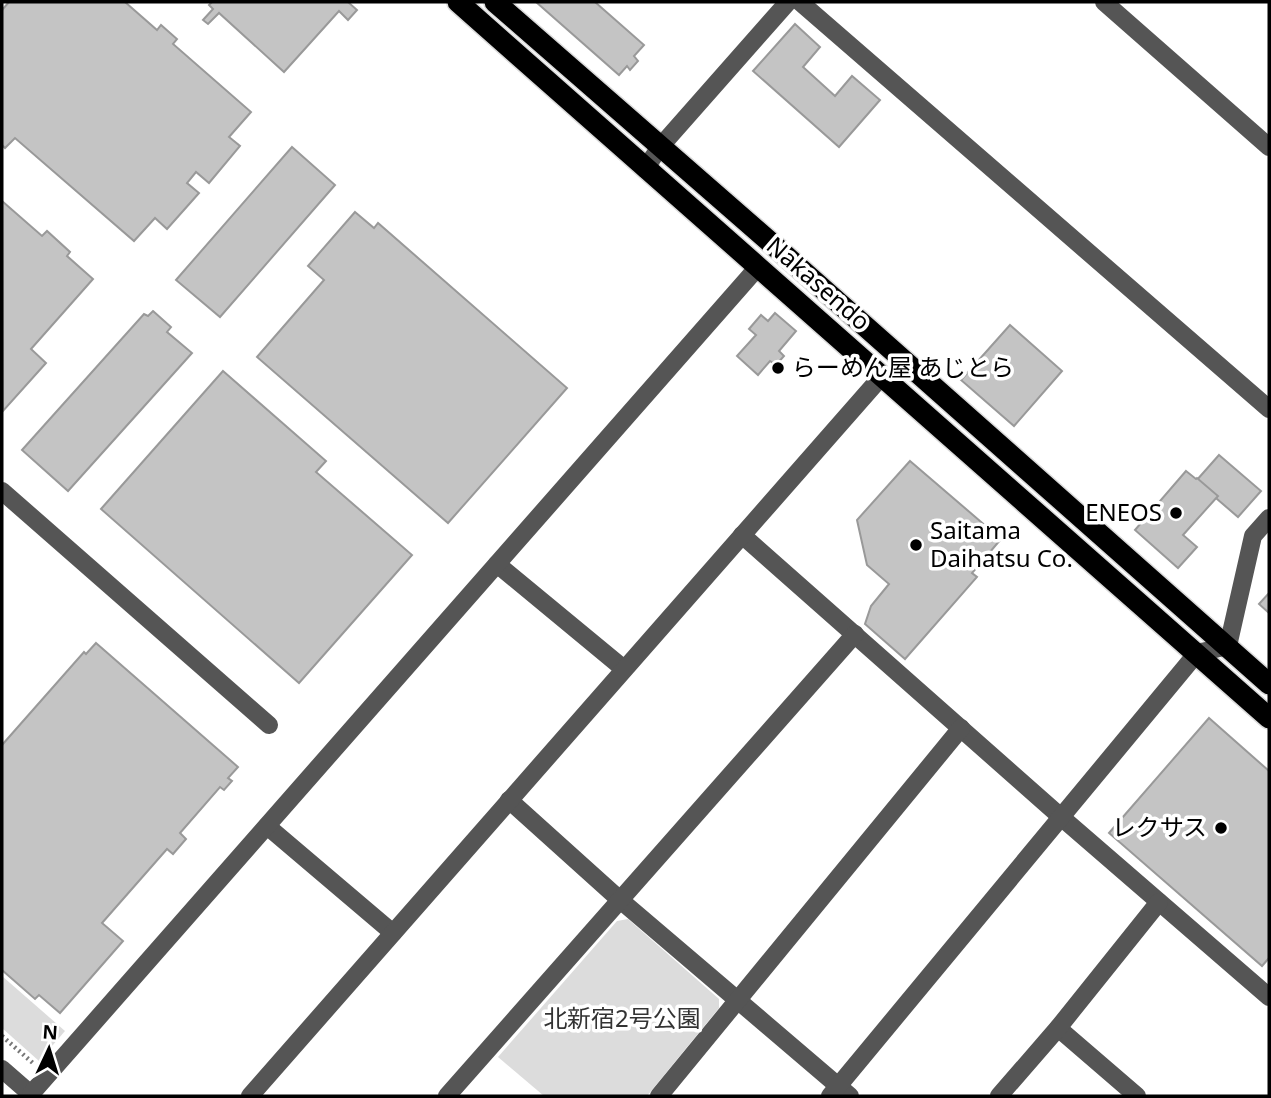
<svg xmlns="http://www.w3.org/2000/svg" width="1271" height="1098" viewBox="0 0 1271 1098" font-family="'Noto Sans','Noto Sans JP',sans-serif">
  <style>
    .green { fill: #dcdcdc }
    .building { fill: #c4c4c4; stroke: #999; stroke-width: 2 }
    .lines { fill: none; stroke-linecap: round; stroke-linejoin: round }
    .highway-casing { stroke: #dbdbdb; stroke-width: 24 }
    .path { stroke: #777; stroke-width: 4.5; stroke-dasharray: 2 3.5; stroke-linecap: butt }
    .minor { stroke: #555; stroke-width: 18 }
    .highway { stroke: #000; stroke-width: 21 }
    .poi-dot { fill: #000; stroke: #fff; stroke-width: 2.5 }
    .labels { text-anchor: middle; stroke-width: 7; stroke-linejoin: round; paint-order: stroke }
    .street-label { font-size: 24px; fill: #000; stroke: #fff }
    .poi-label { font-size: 24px; fill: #000; stroke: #fff; text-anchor: start }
    .park-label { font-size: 24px; fill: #333; stroke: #fff }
  </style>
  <rect width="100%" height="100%" fill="#fff"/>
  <g class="green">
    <polygon points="628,919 719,999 719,1008 647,1096 544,1096 498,1057 617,921"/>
    <polygon points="2,976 65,1031 39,1061 2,1028"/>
  </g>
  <g class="building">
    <polygon points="9,2 125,2 157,30 161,25 177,39 173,44 251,112 229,137 240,146 209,183 196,172 187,183 199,193 167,229 155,218 134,241 15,138 5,148 2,145 2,10"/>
    <polygon points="212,2 348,2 357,10 348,20 339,11 284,72 219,13 208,24 203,20 213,9 209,5"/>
    <polygon points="536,2 595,2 644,45 634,56 638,61 630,70 627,66 619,75"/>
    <polygon points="795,24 820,47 803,67 835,96 852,76 880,100 839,147 753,71"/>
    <polygon points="292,147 335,185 220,317 176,280"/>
    <polygon points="2,201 42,236 47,231 70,252 67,256 93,279 31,349 46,363 3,411"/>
    <polygon points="355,212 374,228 378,223 567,388 448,523 257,357 324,280 308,266"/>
    <polygon points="153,311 171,327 167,332 192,353 68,491 22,450 144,314 148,316"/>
    <polygon points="775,313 796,331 779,351 784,356 776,365 770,361 758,375 737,356 756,335 749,329 761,315 768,321"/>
    <polygon points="1010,325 1062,371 1014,426 961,380"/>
    <polygon points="223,371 326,461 316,472 412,555 299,683 101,509"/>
    <polygon points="1219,455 1261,491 1238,517 1196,481"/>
    <polygon points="910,461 1001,539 972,573 977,577 905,659 865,624 871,606 889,584 867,565 857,520"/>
    <polygon points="1186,471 1196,479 1197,478 1218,496 1183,535 1197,547 1178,568 1135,530"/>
    <polygon points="1269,593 1269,613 1259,604"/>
    <polygon points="96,643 238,767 228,778 232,781 224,790 220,787 180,833 186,839 173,854 167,849 102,923 123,941 60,1013 39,995 35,999 2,970 2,745 84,652 86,654"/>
    <polygon points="1209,718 1269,771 1269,958 1262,966 1109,833"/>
  </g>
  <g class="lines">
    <defs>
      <g id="highway">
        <polyline points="458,2 1269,718"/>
        <polyline points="495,2 778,249 1269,684"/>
      </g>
    </defs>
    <use href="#highway" class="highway-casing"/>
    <polyline class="path" points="2,1036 34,1064"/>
    <g class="minor">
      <polyline points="800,2 1269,409"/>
      <polyline points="1104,2 1269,147"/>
      <polyline points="645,169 660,147 788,2"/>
      <polyline points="2,491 269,725"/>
      <polyline points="742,535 1061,817 1269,997"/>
      <polyline points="497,564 624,669"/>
      <polyline points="509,800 619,899 850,1096"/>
      <polyline points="267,826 393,933"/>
      <polyline points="1058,1028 1137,1096"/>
      <polyline points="2,1069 33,1096"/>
      <polyline points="31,1094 758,267"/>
      <polyline points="250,1096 882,376"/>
      <polyline points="447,1096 855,634"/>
      <polyline points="659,1096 961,728"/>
      <polyline points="830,1096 1197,653 1228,646 1253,536 1269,518"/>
      <polyline points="999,1096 1058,1028 1159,902"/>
    </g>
    <use href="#highway" class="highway"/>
  </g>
  <g class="poi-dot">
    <circle cx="778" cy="368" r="7"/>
    <circle cx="1176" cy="513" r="7"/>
    <circle cx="916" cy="545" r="7"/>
    <circle cx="1221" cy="828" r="7"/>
  </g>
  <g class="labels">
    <g class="street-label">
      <text transform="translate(818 284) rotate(41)" y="8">Nakasendo</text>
    </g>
    <g class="poi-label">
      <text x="792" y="376">らーめん屋 あじとら</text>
      <text x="1162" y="521" text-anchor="end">ENEOS</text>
      <text x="930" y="539">Saitama<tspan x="930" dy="28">Daihatsu Co.</tspan></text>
      <text x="1207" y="836" text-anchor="end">レクサス</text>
    </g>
    <g class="park-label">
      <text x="622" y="1027">北新宿2号公園</text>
    </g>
  </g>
  <rect width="1271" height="1098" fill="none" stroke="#000000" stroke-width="7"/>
  <g transform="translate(49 1049) rotate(4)" stroke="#ffffff" stroke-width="5" paint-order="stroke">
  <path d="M0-5L12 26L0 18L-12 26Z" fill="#000000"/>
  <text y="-10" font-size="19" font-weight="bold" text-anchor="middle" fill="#000000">N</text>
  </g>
</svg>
